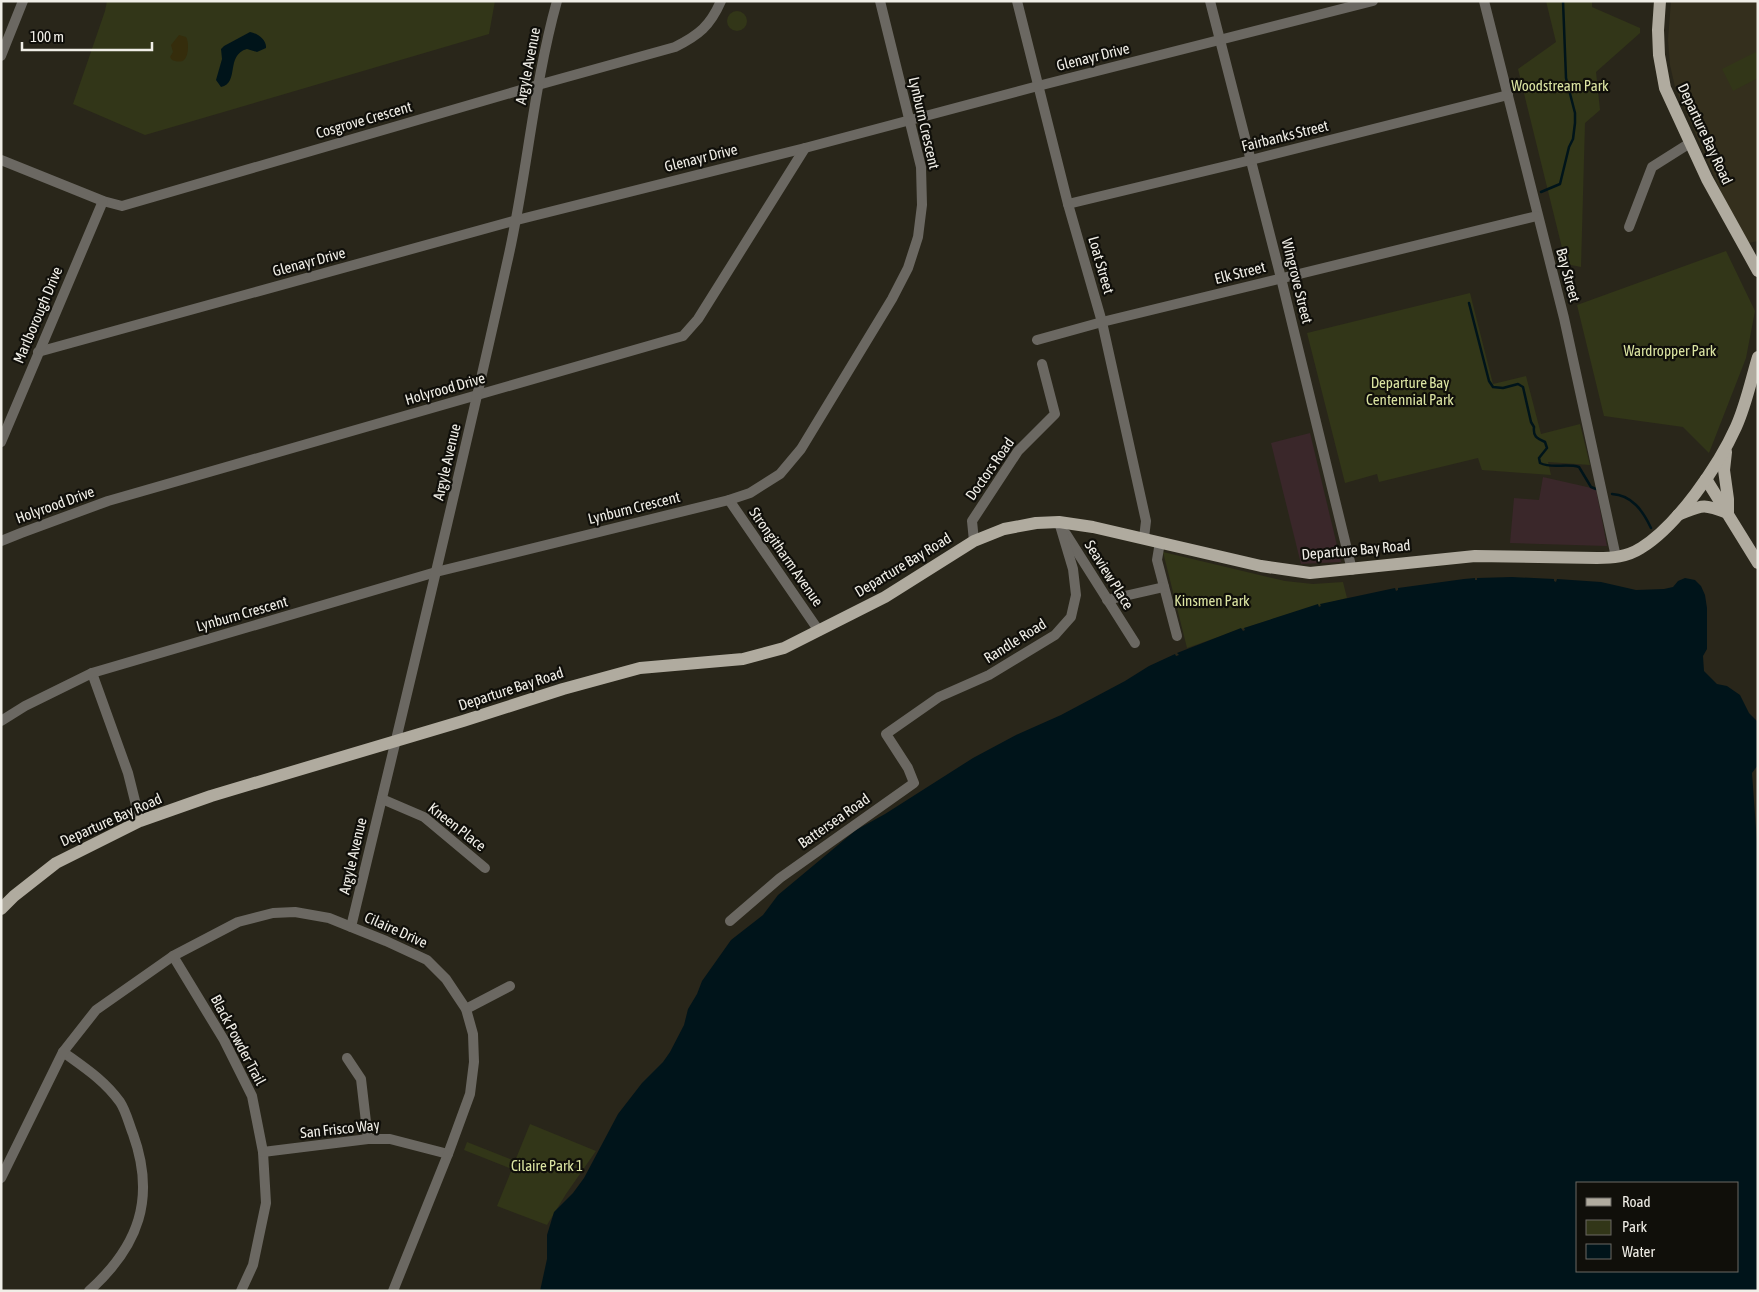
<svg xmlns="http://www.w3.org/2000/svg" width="1759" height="1292" viewBox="0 0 1759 1292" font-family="'Asap Condensed',sans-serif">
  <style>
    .commercial { fill: #3a272a }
    .built { fill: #342f1d }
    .green { fill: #323618 }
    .sand { fill: #352d0c }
    .water { fill: #00141a; fill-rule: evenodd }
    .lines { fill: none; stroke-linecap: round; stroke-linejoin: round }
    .stream { stroke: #00141a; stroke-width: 2.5 }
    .minor { stroke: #6b6862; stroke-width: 10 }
    .major { stroke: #b0ab9f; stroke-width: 12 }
    .labels { text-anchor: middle; stroke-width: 4.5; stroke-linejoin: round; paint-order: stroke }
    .street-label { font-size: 15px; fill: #f0eee7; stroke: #100f0a }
    .park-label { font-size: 15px; fill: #dbe4a2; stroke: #100f0a }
  </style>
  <rect width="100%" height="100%" fill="#29261a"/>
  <g class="commercial">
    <polygon points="1310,433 1341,562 1301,564 1271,443"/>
    <polygon points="1543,477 1596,489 1607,546 1510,543 1514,498 1539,500"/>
  </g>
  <polygon class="built" points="1671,1 1758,1 1758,241 1744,244 1675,87 1670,65 1668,40"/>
  <g class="green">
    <polygon points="107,1 495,1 489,34 145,135 73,104 105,11"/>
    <polygon points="1546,1 1592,1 1592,7 1640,28 1640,33 1596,72 1600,110 1585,123 1581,267 1566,264 1518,69 1556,42"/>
    <circle cx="737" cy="21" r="10"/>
    <polygon points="1756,52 1758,55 1758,78 1733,91 1722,69"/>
    <polygon points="1726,251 1755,311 1746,358 1709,453 1683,427 1604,416 1577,305"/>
    <polygon points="1470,293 1493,384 1526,376 1541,434 1580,424 1590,465 1548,462 1551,475 1482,470 1478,458 1379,482 1377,474 1345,483 1307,333"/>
    <path d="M1163,552L1285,581L1313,584L1343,582L1347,598C1292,612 1240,629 1187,648Z"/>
    <polygon points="530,1124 596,1151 566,1194 547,1225 497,1206 512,1169 464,1150 467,1142 515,1161"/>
  </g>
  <path class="sand" d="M179,35L186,37C189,41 189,56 184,60C180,63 175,61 172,60L170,57L173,52L171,45Z"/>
  <g class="water">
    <path d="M250,32C257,33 267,40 266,48L257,52L247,49C225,55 240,83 221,87L216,80L222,59L221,49L224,46Z"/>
    <path d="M1512,577L1554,579V581L1556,582L1557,579L1601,582L1636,590L1664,589L1673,587L1678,581L1685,578L1695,580L1701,586L1705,595L1707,608V649L1703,656L1704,671L1717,684L1727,686L1740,695L1749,713L1758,722V765L1752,773L1758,856V1291H540L547,1259V1235L554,1212L573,1193L584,1178L618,1114L642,1083L663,1062L670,1052L684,1025L688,1009L697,994L702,981L731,940L763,915L778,895L856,830L885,814L973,758L1016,735L1061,715L1125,681L1149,666L1175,654L1176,656L1179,655L1177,653L1241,628L1243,631L1245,630L1244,628L1318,604L1319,607L1321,606L1320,604L1395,588L1396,591L1398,590V588L1464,579L1475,578V580H1477V578ZM1578,1183H1738V1271H1578Z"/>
  </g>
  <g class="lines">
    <g class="stream">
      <polyline points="1541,192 1560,184 1569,147 1573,139 1575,123 1575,113 1566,78 1563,1"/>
      <path d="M1469,303L1489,381L1493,387L1503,388L1518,384L1523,387L1531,422L1534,427C1533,436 1536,438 1545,442L1547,448L1539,458L1540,463C1552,469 1566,463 1579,467L1591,487L1596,489"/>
      <path d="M1612,494C1632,495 1643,511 1651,528"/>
    </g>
    <g class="minor">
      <polyline points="1017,1 1068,204 1102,322 1146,521 1144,538"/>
      <polyline points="1210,1 1281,278 1352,570"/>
      <polyline points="1484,1 1564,318 1616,557"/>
      <polyline points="1,56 23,1"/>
      <path d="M1,160L103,201L122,206L538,85L675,47C699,35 710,26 721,1"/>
      <polyline points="1068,204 1251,160 1508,95"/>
      <polyline points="1629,227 1652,167 1690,143"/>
      <polyline points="1037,340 1102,322 1537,216"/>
      <polyline points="38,352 517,220 805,148 1038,86 1373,1"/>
      <polyline points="1,442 103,201"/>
      <polyline points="729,500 819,631"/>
      <polyline points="1066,534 1135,643"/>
      <polyline points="1,541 21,533 108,501 683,336 698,319 805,148"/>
      <polyline points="974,541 972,521 1018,451 1055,414 1042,364"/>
      <polyline points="1160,542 1157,560 1177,636"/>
      <polyline points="1107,600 1164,587"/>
      <polyline points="92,673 128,773 140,821"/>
      <polyline points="1,721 25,706 92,673 436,572 729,500 750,493 780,474 801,449 892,299 908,268 918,237 922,205 921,167 880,1"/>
      <polyline points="382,799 424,817 485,868"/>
      <polyline points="730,921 780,878 914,783 908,768 886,734 939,697 989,675 1055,635 1071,617 1076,595 1073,569 1059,522"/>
      <path d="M351,927C404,706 458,485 507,263C527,177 533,87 557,1"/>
      <polyline points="173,956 224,1040 252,1096 263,1152 266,1203 253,1265 241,1291"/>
      <polyline points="466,1009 510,986"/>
      <path d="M63,1052C85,1068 104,1080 120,1102C126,1111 129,1124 133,1134C156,1198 139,1246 89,1291"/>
      <polyline points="347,1058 361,1079 368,1139"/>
      <polyline points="263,1152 368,1139 390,1139 448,1154"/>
      <polyline points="1,1178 63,1052 96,1010 173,956 238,922 273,913 295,912 329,918 386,941 427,960 446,979 466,1009 473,1034 474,1062 470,1094 448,1154 393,1291"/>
    </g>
    <g class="major">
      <polyline points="1660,1 1658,30 1659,55 1665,88 1707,179 1758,271"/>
      <polyline points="1706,479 1758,563"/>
      <path d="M1678,515C1703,505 1701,503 1728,513V499L1724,470L1726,452"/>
      <path d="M1,909L14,896L56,863L140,821L211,796L463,721L563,689L640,668L743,659L784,648L885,597L974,541L1004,529L1036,523L1059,522L1093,527L1261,566L1310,573L1475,556L1597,558C1612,558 1627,557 1641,548C1677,526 1719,465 1736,427C1746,405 1751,380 1758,357"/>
    </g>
  </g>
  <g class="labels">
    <g class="street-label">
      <text transform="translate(1093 57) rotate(-14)" y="5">Glenayr Drive</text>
      <text transform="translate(528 66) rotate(-79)" y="5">Argyle Avenue</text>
      <text transform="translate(364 120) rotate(-16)" y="5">Cosgrove Crescent</text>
      <text transform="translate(924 123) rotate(77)" y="5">Lynburn Crescent</text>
      <text transform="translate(1705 134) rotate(65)" y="5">Departure Bay Road</text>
      <text transform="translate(1285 136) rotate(-14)" y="5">Fairbanks Street</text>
      <text transform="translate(701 158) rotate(-14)" y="5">Glenayr Drive</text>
      <text transform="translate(309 262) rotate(-15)" y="5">Glenayr Drive</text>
      <text transform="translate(1101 265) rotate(74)" y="5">Loat Street</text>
      <text transform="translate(1240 273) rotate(-14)" y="5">Elk Street</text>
      <text transform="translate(1568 275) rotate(75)" y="5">Bay Street</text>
      <text transform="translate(1297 281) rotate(76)" y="5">Wingrove Street</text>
      <text transform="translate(38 315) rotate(-67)" y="5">Marlborough Drive</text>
      <text transform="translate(445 389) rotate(-16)" y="5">Holyrood Drive</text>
      <text transform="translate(447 462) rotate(-77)" y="5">Argyle Avenue</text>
      <text transform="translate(990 469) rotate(-55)" y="5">Doctors Road</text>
      <text transform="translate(55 505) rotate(-20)" y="5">Holyrood Drive</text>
      <text transform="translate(634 508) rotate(-14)" y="5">Lynburn Crescent</text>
      <text transform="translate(1356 550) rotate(-5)" y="5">Departure Bay Road</text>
      <text transform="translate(786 557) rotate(55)" y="5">Strongitharm Avenue</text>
      <text transform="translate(903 565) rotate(-31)" y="5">Departure Bay Road</text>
      <text transform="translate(1109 575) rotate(58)" y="5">Seaview Place</text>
      <text transform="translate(242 614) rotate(-16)" y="5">Lynburn Crescent</text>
      <text transform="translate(1015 641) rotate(-32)" y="5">Randle Road</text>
      <text transform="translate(511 689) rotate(-18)" y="5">Departure Bay Road</text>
      <text transform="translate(111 820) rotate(-24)" y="5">Departure Bay Road</text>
      <text transform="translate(834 821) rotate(-35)" y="5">Battersea Road</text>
      <text transform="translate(457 827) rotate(38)" y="5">Kneen Place</text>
      <text transform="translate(353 856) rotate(-77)" y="5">Argyle Avenue</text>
      <text transform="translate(396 930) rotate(24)" y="5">Cilaire Drive</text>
      <text transform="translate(238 1040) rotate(62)" y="5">Black Powder Trail</text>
      <text transform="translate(340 1129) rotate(-6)" y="5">San Frisco Way</text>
    </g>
    <g class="park-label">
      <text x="1560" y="91">Woodstream Park</text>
      <text x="1670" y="356">Wardropper Park</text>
      <text x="1410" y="388">Departure Bay<tspan x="1410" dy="17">Centennial Park</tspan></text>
      <text x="1212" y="606">Kinsmen Park</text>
      <text x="547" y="1171">Cilaire Park 1</text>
    </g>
  </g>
  <rect width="1759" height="1292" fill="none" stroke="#f0eee7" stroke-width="5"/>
  <rect x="1576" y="1182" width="162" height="90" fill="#100f0a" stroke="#6a6862"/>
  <rect x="1586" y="1198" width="25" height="8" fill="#b0ab9f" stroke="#6a6862"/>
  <text x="1622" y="1207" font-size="15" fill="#f0eee7">Road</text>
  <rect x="1586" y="1220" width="25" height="15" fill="#323618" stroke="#6a6862"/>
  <text x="1622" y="1232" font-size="15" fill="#f0eee7">Park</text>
  <rect x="1586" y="1244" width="25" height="15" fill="#00141a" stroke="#6a6862"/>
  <text x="1622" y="1257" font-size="15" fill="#f0eee7">Water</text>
  <path d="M22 42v8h130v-8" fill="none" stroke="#f0eee7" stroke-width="2.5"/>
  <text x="30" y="42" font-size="15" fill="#f0eee7" stroke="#100f0a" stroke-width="4" paint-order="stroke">100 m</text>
</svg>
